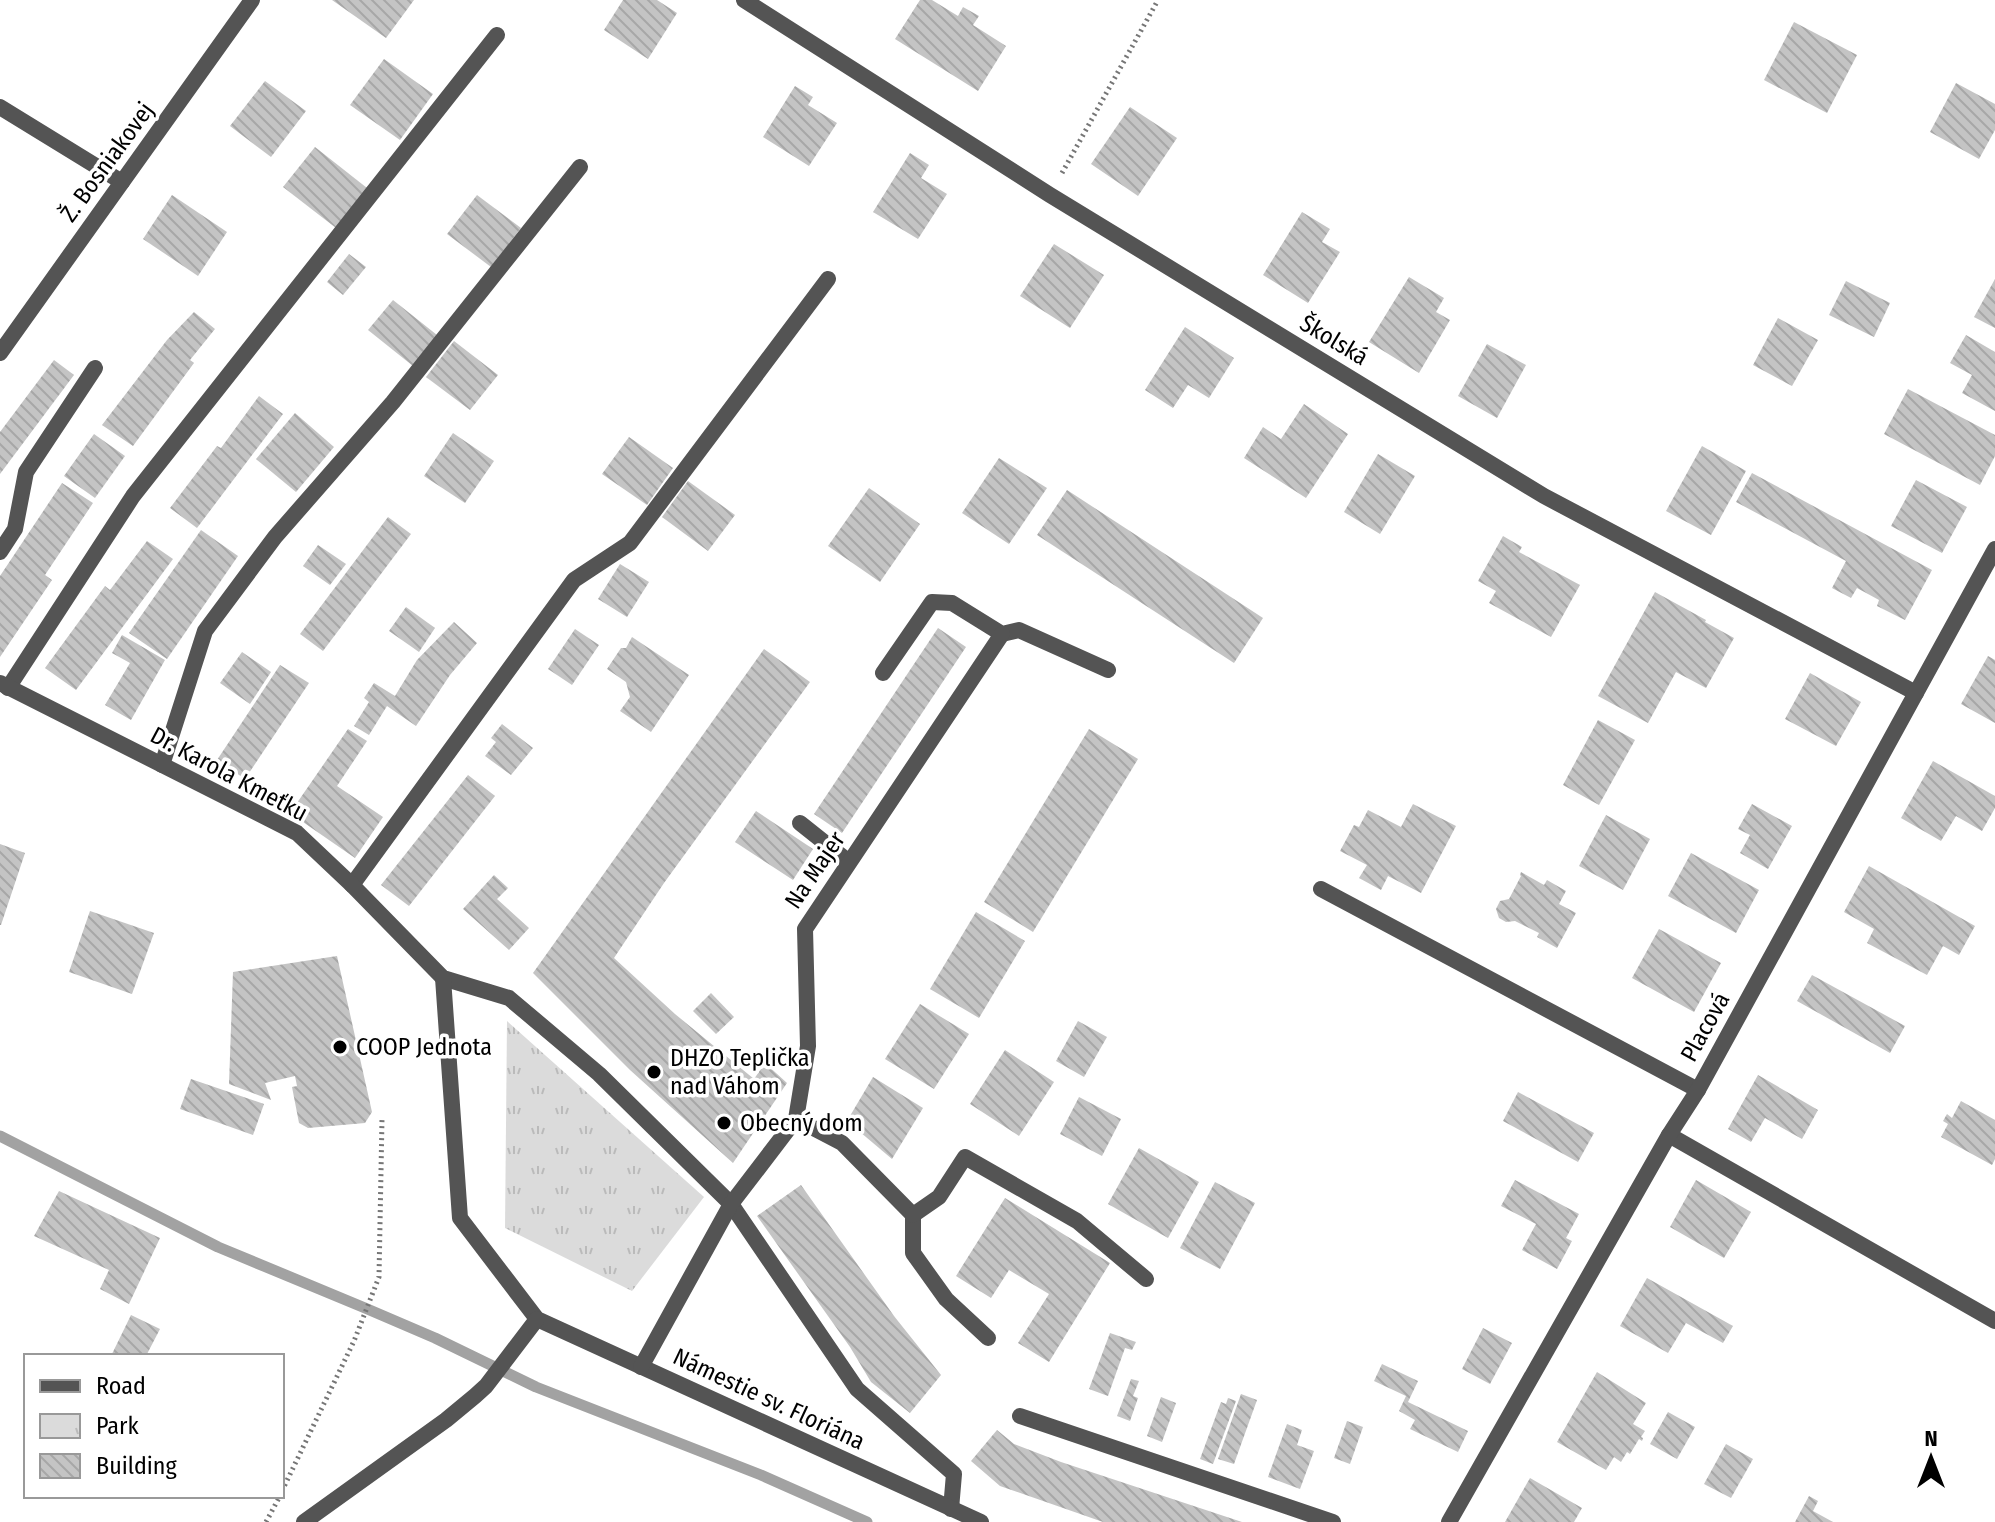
<svg xmlns="http://www.w3.org/2000/svg" width="1995" height="1522" viewBox="0 0 1995 1522" font-family="'Fira Sans Condensed',sans-serif">
  <style>
    .park { fill: url(#park-tufts) }
    .lines { fill: none; stroke-linecap: round; stroke-linejoin: round }
    .stream { stroke: #a2a2a2; stroke-width: 11 }
    .building { fill: url(#building-back-hatch) }
    .path { stroke: #767676; stroke-width: 5; stroke-dasharray: 2 4; stroke-linecap: butt }
    .service { stroke: #545454; stroke-width: 16 }
    .minor { stroke: #545454; stroke-width: 16 }
    .poi-dot { fill: #000; stroke: #fff; stroke-width: 3 }
    .labels { text-anchor: middle; stroke-width: 7; stroke-linejoin: round; paint-order: stroke }
    .street-label { font-size: 24px; fill: #000; stroke: #fff }
    .poi-label { font-size: 24px; fill: #000; stroke: #fff; text-anchor: start }
  </style>
  <defs>
    <pattern id="park-tufts" width="24" height="20" patternUnits="userSpaceOnUse" patternTransform="scale(2)"><rect width="24" height="20" fill="#dbdbdb"/><path d="M3 7l-1-3M5 7V3M7 7l1-3M15 17l-1-3M17 17v-4M19 17l1-3" fill="none" stroke="#bababa"/></pattern>
    <pattern id="building-back-hatch" width="6" height="6" patternUnits="userSpaceOnUse" patternTransform="scale(2)"><rect width="6" height="6" fill="#c4c4c4"/><path d="M-1 5l2 2M0 0l6 6M5-1l2 2" fill="none" stroke="#a7a7a7"/></pattern>
  </defs>
  <rect width="100%" height="100%" fill="#fff"/>
  <polygon class="park" points="507,1021 704,1197 632,1291 505,1228"/>
  <g class="lines">
    <polyline class="stream" points="0,1136 218,1247 365,1308 435,1338 536,1387 761,1475 867,1522"/>
  </g>
  <g class="building">
    <polygon points="332,0 414,0 386,38"/>
    <polygon points="623,0 657,0 677,13 648,59 604,30"/>
    <polygon points="920,0 932,0 958,16 963,7 979,16 973,25 1006,46 978,91 895,39"/>
    <polygon points="1794,22 1857,55 1827,113 1764,80"/>
    <polygon points="384,59 433,94 400,140 350,105"/>
    <polygon points="265,81 306,111 271,157 230,126"/>
    <polygon points="1956,83 1995,104 1995,130 1979,159 1930,132"/>
    <polygon points="795,86 813,97 808,105 837,123 809,166 763,137"/>
    <polygon points="1130,107 1177,138 1138,196 1091,164"/>
    <polygon points="315,147 367,188 336,228 283,187"/>
    <polygon points="910,153 929,165 921,178 947,194 918,239 873,212"/>
    <polygon points="172,195 227,232 198,276 143,239"/>
    <polygon points="477,195 521,228 491,267 447,234"/>
    <polygon points="1302,212 1330,229 1322,242 1340,252 1308,303 1263,275"/>
    <polygon points="1054,244 1104,275 1070,328 1020,296"/>
    <polygon points="349,254 366,267 343,295 327,282"/>
    <polygon points="1409,277 1444,298 1436,312 1450,320 1419,373 1369,342"/>
    <polygon points="1995,279 1995,328 1974,317"/>
    <polygon points="1846,281 1890,303 1874,337 1829,315"/>
    <polygon points="393,300 437,335 413,366 368,330"/>
    <polygon points="194,312 215,329 190,360 194,363 133,446 102,425 167,340"/>
    <polygon points="1778,318 1818,340 1792,386 1753,365"/>
    <polygon points="1185,327 1234,358 1209,398 1188,385 1173,408 1145,390"/>
    <polygon points="1966,335 1995,352 1995,411 1962,393 1972,375 1950,363"/>
    <polygon points="454,341 498,375 470,410 426,377"/>
    <polygon points="1487,344 1526,365 1497,418 1458,396"/>
    <polygon points="54,360 74,375 0,474 0,432"/>
    <polygon points="1908,389 1995,435 1995,456 1980,485 1884,434"/>
    <polygon points="259,396 283,414 197,528 170,508 217,446 221,448"/>
    <polygon points="1304,404 1348,434 1306,498 1244,458 1263,427 1281,439"/>
    <polygon points="295,413 334,447 296,492 256,459"/>
    <polygon points="453,433 494,461 465,503 424,476"/>
    <polygon points="94,434 125,456 95,498 64,476"/>
    <polygon points="629,437 673,468 647,505 602,474"/>
    <polygon points="1702,446 1746,471 1711,535 1666,511"/>
    <polygon points="1378,454 1415,476 1380,534 1344,512"/>
    <polygon points="999,458 1047,488 1009,544 962,513"/>
    <polygon points="1752,473 1932,570 1905,620 1877,606 1879,600 1857,588 1851,598 1832,588 1846,561 1736,502"/>
    <polygon points="1916,480 1967,507 1942,553 1891,526"/>
    <polygon points="688,481 735,515 708,551 662,517"/>
    <polygon points="62,483 93,503 45,575 52,580 0,657 0,576"/>
    <polygon points="869,488 920,524 880,582 828,546"/>
    <polygon points="1067,490 1263,618 1234,663 1037,535"/>
    <polygon points="388,517 411,534 323,651 300,634"/>
    <polygon points="201,530 238,556 167,659 129,633"/>
    <polygon points="1503,536 1522,547 1519,552 1580,585 1551,637 1489,603 1496,591 1478,581"/>
    <polygon points="147,541 173,559 76,690 45,668 105,586 110,590"/>
    <polygon points="318,545 346,564 330,585 303,566"/>
    <polygon points="620,564 649,582 627,617 598,599"/>
    <polygon points="1655,592 1706,620 1705,622 1734,638 1706,688 1676,672 1648,723 1598,696"/>
    <polygon points="406,607 435,628 419,652 389,631"/>
    <polygon points="454,622 477,643 450,675 416,726 387,706 369,735 354,726 369,702 364,698 374,683 395,696 417,660"/>
    <polygon points="938,628 966,647 842,833 814,814"/>
    <polygon points="575,629 599,645 572,685 548,669"/>
    <polygon points="122,635 165,660 131,720 105,705 130,663 112,653"/>
    <polygon points="632,637 689,675 651,732 620,711 630,697 626,682 607,669 621,648 626,648"/>
    <polygon points="764,649 810,682 664,883 614,958 675,1014 754,1079 765,1063 787,1083 733,1163 630,1070 533,973"/>
    <polygon points="242,652 271,672 250,704 220,683"/>
    <polygon points="1988,656 1995,660 1995,723 1961,704"/>
    <polygon points="280,665 309,683 245,779 217,760"/>
    <polygon points="1810,673 1861,702 1836,746 1785,719"/>
    <polygon points="1598,720 1635,740 1599,805 1563,785"/>
    <polygon points="502,724 533,748 511,775 485,756 496,742 491,738"/>
    <polygon points="348,729 367,741 337,786 383,817 355,858 290,813"/>
    <polygon points="1089,729 1138,759 1033,932 984,902"/>
    <polygon points="1933,761 1995,796 1995,808 1982,831 1956,816 1941,841 1901,818"/>
    <polygon points="468,775 495,796 409,906 381,885"/>
    <polygon points="1413,804 1456,826 1421,893 1388,876 1381,890 1359,878 1367,865 1340,851 1354,825 1359,827 1368,810 1401,827"/>
    <polygon points="1752,804 1792,826 1768,869 1740,853 1750,835 1738,829"/>
    <polygon points="756,811 813,849 793,880 735,842"/>
    <polygon points="1606,815 1650,839 1623,890 1579,866"/>
    <polygon points="0,844 25,853 1,925 0,925"/>
    <polygon points="1691,853 1759,890 1736,933 1668,896"/>
    <polygon points="1869,866 1975,926 1959,955 1943,946 1927,975 1867,943 1874,929 1844,912"/>
    <polygon points="1521,872 1544,885 1547,880 1566,891 1559,904 1576,913 1557,948 1537,937 1539,933 1515,921 1506,922 1499,918 1496,909 1500,901 1509,899 1521,876 1520,875"/>
    <polygon points="494,875 508,888 497,899 529,928 509,950 463,909"/>
    <polygon points="90,911 154,933 132,994 69,972"/>
    <polygon points="976,912 1025,941 979,1018 930,989"/>
    <polygon points="1659,929 1721,963 1694,1012 1632,978"/>
    <polygon points="337,956 372,1112 365,1123 308,1128 299,1123 292,1087 297,1086 295,1076 265,1083 271,1100 229,1084 233,972"/>
    <polygon points="1812,975 1905,1026 1890,1053 1797,1001"/>
    <polygon points="711,993 734,1017 716,1034 693,1011"/>
    <polygon points="920,1004 969,1034 934,1089 885,1059"/>
    <polygon points="1078,1021 1107,1037 1084,1077 1056,1061"/>
    <polygon points="1005,1050 1054,1082 1019,1136 970,1104"/>
    <polygon points="1758,1075 1818,1110 1802,1139 1765,1118 1751,1142 1728,1129"/>
    <polygon points="873,1077 923,1108 892,1159 847,1121"/>
    <polygon points="191,1079 264,1104 253,1135 180,1109"/>
    <polygon points="1518,1092 1594,1133 1578,1162 1503,1121"/>
    <polygon points="1079,1097 1121,1119 1102,1156 1060,1134"/>
    <polygon points="1961,1101 1995,1120 1995,1159 1992,1165 1941,1137 1948,1124 1943,1121 1947,1114 1952,1118"/>
    <polygon points="1139,1148 1199,1182 1168,1238 1108,1204"/>
    <polygon points="1515,1180 1579,1214 1566,1238 1572,1241 1557,1269 1522,1250 1536,1224 1501,1206"/>
    <polygon points="1696,1180 1751,1212 1724,1258 1670,1227"/>
    <polygon points="1215,1182 1255,1203 1220,1269 1180,1248"/>
    <polygon points="801,1185 894,1316 941,1375 910,1413 871,1382 850,1347 757,1216"/>
    <polygon points="59,1191 160,1238 129,1304 100,1289 109,1270 34,1236"/>
    <polygon points="1005,1198 1110,1263 1049,1362 1018,1343 1049,1294 1009,1270 991,1298 956,1276"/>
    <polygon points="1647,1278 1733,1326 1723,1343 1686,1323 1668,1353 1620,1326"/>
    <polygon points="131,1315 160,1329 146,1356 111,1356"/>
    <polygon points="1483,1328 1512,1343 1490,1384 1462,1369"/>
    <polygon points="1110,1333 1136,1342 1132,1350 1125,1348 1108,1396 1089,1389"/>
    <polygon points="1382,1364 1418,1381 1408,1402 1468,1431 1458,1452 1410,1429 1415,1420 1399,1411 1406,1396 1374,1381"/>
    <polygon points="1597,1372 1646,1403 1633,1424 1645,1431 1641,1437 1643,1438 1642,1441 1639,1439 1630,1454 1627,1452 1621,1462 1614,1457 1606,1470 1557,1442"/>
    <polygon points="1131,1379 1139,1381 1133,1396 1138,1398 1130,1421 1117,1416"/>
    <polygon points="1241,1394 1257,1400 1234,1464 1218,1459"/>
    <polygon points="1161,1397 1176,1403 1162,1442 1147,1436"/>
    <polygon points="1228,1398 1236,1401 1213,1464 1200,1459 1221,1402 1226,1404"/>
    <polygon points="1668,1412 1695,1427 1677,1459 1650,1444"/>
    <polygon points="1347,1421 1363,1427 1350,1464 1334,1458"/>
    <polygon points="1287,1424 1302,1430 1297,1445 1314,1451 1300,1489 1268,1477"/>
    <polygon points="997,1430 1014,1444 1061,1462 1242,1522 1103,1522 1000,1486 971,1461"/>
    <polygon points="1726,1444 1753,1459 1731,1498 1704,1484"/>
    <polygon points="1530,1478 1582,1508 1574,1522 1505,1522"/>
    <polygon points="1809,1496 1818,1501 1813,1511 1833,1522 1795,1522"/>
  </g>
  <g class="lines">
    <g class="path">
      <polyline points="1062,173 1158,0"/>
      <polyline points="282,1491 354,1341 379,1277 382,1119"/>
      <polyline points="266,1522 280,1496"/>
    </g>
    <g class="service">
      <polyline points="0,552 15,529 26,472 95,368"/>
      <polyline points="883,673 932,602 952,603 1002,634 1019,630 1108,670"/>
      <polyline points="8,688 133,496 497,35"/>
      <polyline points="162,765 205,631 275,537 393,402 580,167"/>
      <polyline points="800,823 849,862"/>
      <polyline points="352,885 574,580 630,543 828,279"/>
      <polyline points="1321,889 1698,1090"/>
      <polyline points="796,1119 842,1143 913,1215 913,1253 946,1299 988,1338"/>
      <polyline points="1669,1135 1995,1321"/>
      <polyline points="913,1215 939,1197 965,1157 1077,1221 1146,1279"/>
      <polyline points="1020,1416 1333,1522"/>
    </g>
    <g class="minor">
      <polyline points="744,0 1050,195 1544,496 1916,693"/>
      <polyline points="0,107 122,182"/>
      <polyline points="0,353 252,0"/>
      <polyline points="0,683 297,833 352,885 443,978 509,998 599,1074 731,1204 857,1389 954,1474 951,1509"/>
      <polyline points="443,978 460,1218 537,1319 981,1522"/>
      <polyline points="641,1367 731,1204 796,1119 808,1046 805,929 1002,634"/>
      <polyline points="304,1522 446,1420 475,1396 486,1386 537,1319"/>
      <polyline points="1449,1522 1669,1135 1698,1090 1995,549"/>
    </g>
  </g>
  <g class="poi-dot">
    <circle cx="340" cy="1047" r="8"/>
    <circle cx="654" cy="1072" r="8"/>
    <circle cx="724" cy="1123" r="8"/>
  </g>
  <g class="labels">
    <g class="street-label">
      <text transform="translate(107 162) rotate(-54)" y="8">Ž. Bosniakovej</text>
      <text transform="translate(1334 340) rotate(31)" y="8">Školská</text>
      <text transform="translate(229 774) rotate(28)" y="8">Dr. Karola Kmeťku</text>
      <text transform="translate(815 870) rotate(-56)" y="8">Na Majer</text>
      <text transform="translate(1705 1027) rotate(-61)" y="8">Placová</text>
      <text transform="translate(769 1399) rotate(25)" y="8">Námestie sv. Floriána</text>
    </g>
    <g class="poi-label">
      <text x="356" y="1055">COOP Jednota</text>
      <text x="670" y="1066">DHZO Teplička<tspan x="670" dy="28">nad Váhom</tspan></text>
      <text x="740" y="1131">Obecný dom</text>
    </g>
  </g>
  <rect x="24" y="1354" width="260" height="144" fill="#ffffff" stroke="#999999" stroke-width="2"/>
  <rect x="40" y="1380" width="40" height="12" fill="#545454" stroke="#999999" stroke-width="2"/>
  <text x="96" y="1394" font-size="24" fill="#000000">Road</text>
  <rect x="40" y="1414" width="40" height="24" fill="url(#park-tufts)" stroke="#999999" stroke-width="2"/>
  <text x="96" y="1434" font-size="24" fill="#000000">Park</text>
  <rect x="40" y="1454" width="40" height="24" fill="url(#building-back-hatch)" stroke="#999999" stroke-width="2"/>
  <text x="96" y="1474" font-size="24" fill="#000000">Building</text>
  <g transform="translate(1931 1458)" stroke="#ffffff" stroke-width="6" paint-order="stroke">
  <path d="M0-6L14 30L0 20L-14 30Z" fill="#000000"/>
  <text y="-12" font-size="22" font-weight="bold" text-anchor="middle" fill="#000000">N</text>
  </g>
</svg>
